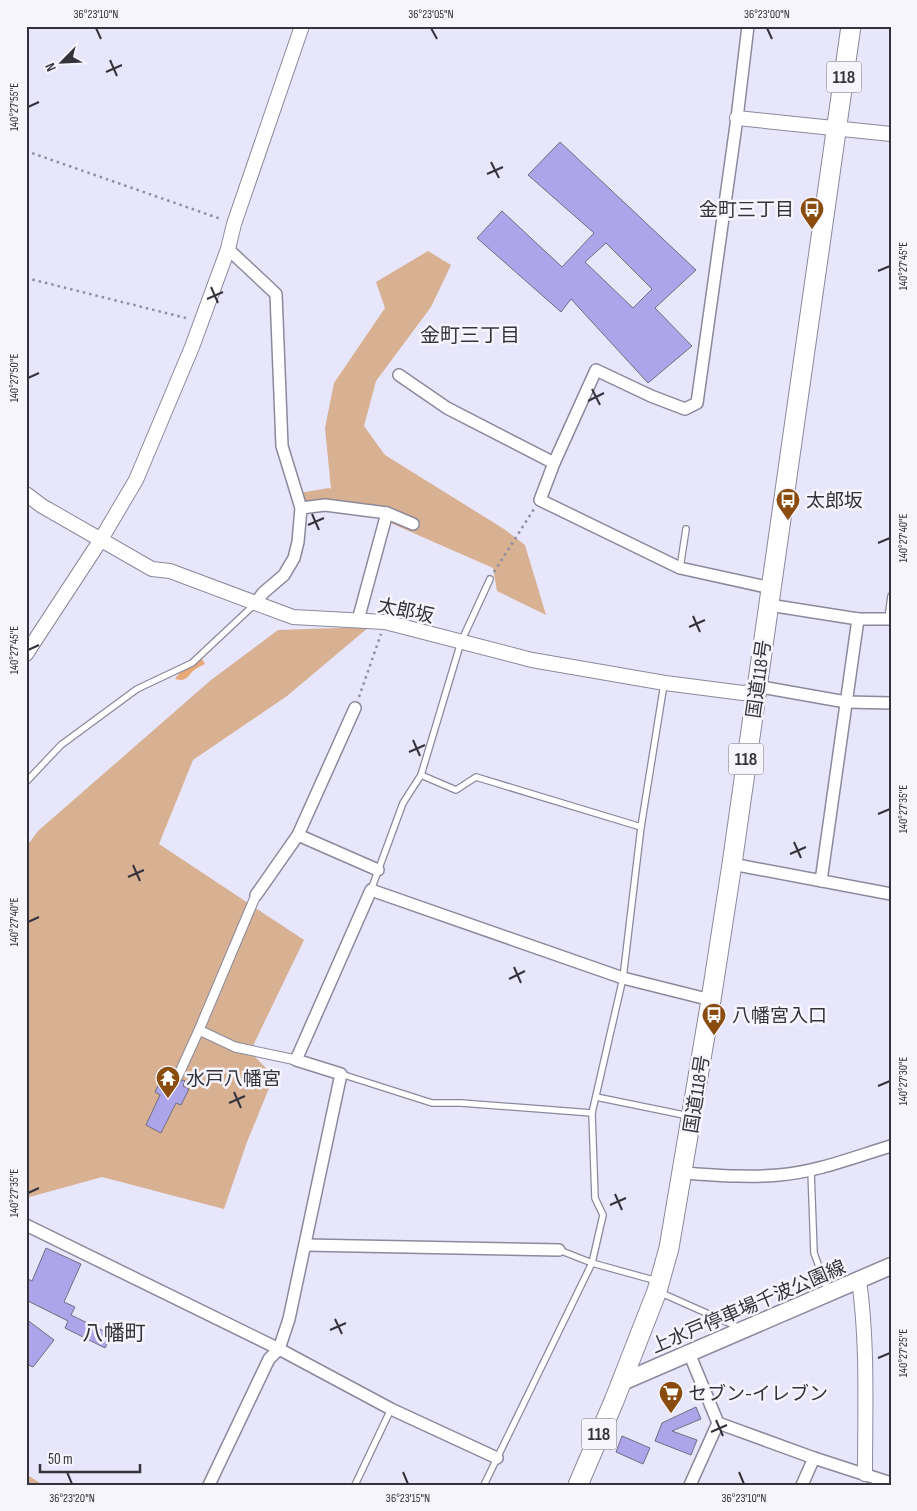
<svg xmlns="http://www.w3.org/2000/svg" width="917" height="1511" viewBox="0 0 917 1511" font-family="'Sofia Sans Condensed','Noto Sans JP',sans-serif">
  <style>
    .green { fill: #d8b092 }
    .water { fill: #e8a978 }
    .building { fill: #aea4e9; stroke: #706e80; fill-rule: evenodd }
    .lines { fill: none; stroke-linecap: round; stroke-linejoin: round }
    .service-casing { stroke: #8b899b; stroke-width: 8 }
    .pedestrian-casing { stroke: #8b899b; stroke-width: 11 }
    .minor-casing { stroke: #8b899b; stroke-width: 14 }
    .tertiary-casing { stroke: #8b899b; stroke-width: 16 }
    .secondary-casing { stroke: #8b899b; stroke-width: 19 }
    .trunk-casing { stroke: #8b899b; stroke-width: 21 }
    .path { stroke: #908f9e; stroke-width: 2.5; stroke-dasharray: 2.5 4; stroke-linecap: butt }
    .service { stroke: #fff; stroke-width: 5.5 }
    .pedestrian { stroke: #fff; stroke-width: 9 }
    .minor { stroke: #fff; stroke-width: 11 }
    .tertiary { stroke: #fff; stroke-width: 14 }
    .secondary { stroke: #fff; stroke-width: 16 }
    .trunk { stroke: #fff; stroke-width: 19 }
    .ticks { fill: none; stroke: #34333b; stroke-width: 2 }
    .labels { text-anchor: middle; stroke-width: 5; stroke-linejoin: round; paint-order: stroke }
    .shield { fill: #f6f5fd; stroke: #6e6d75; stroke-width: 1 }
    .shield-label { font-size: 18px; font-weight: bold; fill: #34333b }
    .poi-label { font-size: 19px; fill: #34333b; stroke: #f6f5fd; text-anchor: start }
    .street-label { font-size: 19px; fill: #34333b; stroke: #f6f5fd }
    .neighbourhood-label { font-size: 20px; fill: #34333b; stroke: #f6f5fd }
    .quarter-label { font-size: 21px; fill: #34333b; stroke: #f6f5fd }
    .neatline { fill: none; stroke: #34333b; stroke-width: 2 }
    .ticks-label { font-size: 12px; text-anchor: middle; fill: #34333b }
  </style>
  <rect width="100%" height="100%" fill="#e8e6fb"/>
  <g class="green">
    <polygon points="428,251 451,265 431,307 376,381 364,426 385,455 504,529 525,545 546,615 497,591 493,568 345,503 302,507 299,493 329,488 331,489 325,428 334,383 385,308 376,282"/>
    <polygon points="369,627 287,696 193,760 159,844 304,940 250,1052 274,1076 247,1142 224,1209 102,1177 26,1198 26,847 38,831 211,680 278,630"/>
    <polygon points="26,1474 43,1485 26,1485"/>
  </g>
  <path class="water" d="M202,659L205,664C201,666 196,668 193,671C187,677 186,682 175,679L181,671L189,668Z"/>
  <g class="building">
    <path d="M560,142L696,270L655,308L692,346L648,383L571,299L561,312L477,238L502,211L562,267L594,233L528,175ZM606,243L652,289L633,308L585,262Z"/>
    <polygon points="172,1075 173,1079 175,1081 179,1082 183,1080 185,1081 183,1086 189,1089 181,1105 176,1103 161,1133 146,1125 160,1095 155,1092 163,1076 170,1079"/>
    <polygon points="46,1248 81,1264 64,1302 75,1307 71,1315 112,1335 105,1348 65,1328 68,1321 26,1300 26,1278 32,1281"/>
    <polygon points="26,1319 54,1340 33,1367 26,1364"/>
    <polygon points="696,1407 701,1419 672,1431 697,1440 691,1455 655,1441 662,1423"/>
    <polygon points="622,1436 650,1448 643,1464 616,1452"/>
  </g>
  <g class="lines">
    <defs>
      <g id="service">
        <polyline points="680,568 686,529"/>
        <polyline points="888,619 891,596"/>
        <polyline points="421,775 456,790 476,777 641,827"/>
        <polyline points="26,782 61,745 137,689 192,663 255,604"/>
        <polyline points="371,890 403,803 421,775 461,642 490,579"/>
        <polyline points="341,1074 432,1103 461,1103 592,1113"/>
        <polyline points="596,1097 689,1116"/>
        <polyline points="811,1170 814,1253 828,1291"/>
        <polyline points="559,1250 592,1263 657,1281"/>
        <polyline points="659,1292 740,1328"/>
        <polyline points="355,1485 391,1409"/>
        <polyline points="484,1485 592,1263 603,1215 595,1198 592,1113 623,978 641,827 664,684"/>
      </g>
      <g id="pedestrian">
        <polyline points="199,1030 235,1047 296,1060"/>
        <polyline points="178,1076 199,1030 256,895"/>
      </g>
      <g id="minor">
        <polyline points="748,26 737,118 697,403 685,409 651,396 596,370 554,463 540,500 680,568 771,588"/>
        <polyline points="228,249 276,294 282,446 301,508 298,542 294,558 284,575 263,593 255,604"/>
        <polyline points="399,375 447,408 554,463"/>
        <polyline points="301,508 325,505 387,513 413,524"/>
        <polyline points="769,605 858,619 891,619"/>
        <polyline points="358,620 387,513"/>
        <polyline points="756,690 767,688 846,702 891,703"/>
        <polyline points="298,835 378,870"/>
        <polyline points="732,864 891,894"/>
        <polyline points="821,881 858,619"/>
        <polyline points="256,895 298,835 355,708"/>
        <path d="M683,1173C715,1175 747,1178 779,1175C817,1172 854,1157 891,1146"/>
        <polyline points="26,1225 279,1349 391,1409 497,1458"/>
        <polyline points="305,1245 559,1250"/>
        <polyline points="689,1353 718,1423 814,1458 891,1483"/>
        <polyline points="209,1485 269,1359 279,1349 289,1319 341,1074 296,1060 371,890 623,978 711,1000"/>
        <polyline points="690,1485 718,1423"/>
        <polyline points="802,1485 814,1458"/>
      </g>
      <g id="tertiary">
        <polyline points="737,118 891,134"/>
        <polyline points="26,494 42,506 152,569 170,571 293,617 385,622 532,660 665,683 743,693 756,690"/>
        <polyline points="26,654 100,541 136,480 192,347 228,249 234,224 302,26"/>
        <path d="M859,1280C868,1344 865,1410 865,1474"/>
      </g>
      <polyline id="secondary" points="620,1383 891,1266"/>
      <polyline id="trunk" points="578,1485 614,1401 657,1291 669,1248 711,1000 732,864 851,26"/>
    </defs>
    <use href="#service" class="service-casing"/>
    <use href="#pedestrian" class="pedestrian-casing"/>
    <use href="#minor" class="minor-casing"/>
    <use href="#tertiary" class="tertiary-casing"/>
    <use href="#secondary" class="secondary-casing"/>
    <use href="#trunk" class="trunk-casing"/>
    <g class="path">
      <polyline points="26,151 221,219"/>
      <polyline points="26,278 190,319"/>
      <polyline points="494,572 534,509"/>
      <polyline points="359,697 381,634"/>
    </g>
    <use href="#service" class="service"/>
    <use href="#pedestrian" class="pedestrian"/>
    <use href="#minor" class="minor"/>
    <use href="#tertiary" class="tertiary"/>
    <use href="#secondary" class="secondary"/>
    <use href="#trunk" class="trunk"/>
  </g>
  <path class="ticks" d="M96,28L101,39M431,28L437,39M767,28L772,39M110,60L117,76M106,72L122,65M28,107L39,102M491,162L499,178M487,174L503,167M878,271L890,266M211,287L218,303M207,299L223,292M28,378L39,373M592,389L600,405M588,401L604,393M312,514L319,530M308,525L324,518M878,543L890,538M693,616L700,632M689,627L705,620M28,650L39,645M413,740L420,756M409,752L425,745M878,814L890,809M794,842L801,858M790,854L806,847M133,865L140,881M128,877L144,870M28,922L39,917M514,967L521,983M509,979L525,971M878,1086L890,1081M234,1092L241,1108M229,1103L245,1096M28,1193L39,1188M615,1194L622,1210M610,1205L626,1198M335,1319L342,1334M330,1330L346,1323M878,1358L890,1353M716,1420L723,1436M711,1432L727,1425M67,1472L72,1484M403,1472L408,1484M739,1472L744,1484"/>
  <defs>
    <symbol id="bus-pin" viewBox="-11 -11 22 30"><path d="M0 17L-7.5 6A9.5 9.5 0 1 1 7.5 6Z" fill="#8a4c0e" stroke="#f6f5fd"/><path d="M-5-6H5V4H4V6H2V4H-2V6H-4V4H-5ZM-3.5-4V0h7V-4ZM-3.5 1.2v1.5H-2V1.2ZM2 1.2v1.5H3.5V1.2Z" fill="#fff"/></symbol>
    <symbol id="temple-pin" viewBox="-11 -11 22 30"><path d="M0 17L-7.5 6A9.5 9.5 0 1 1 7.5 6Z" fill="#8a4c0e" stroke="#f6f5fd"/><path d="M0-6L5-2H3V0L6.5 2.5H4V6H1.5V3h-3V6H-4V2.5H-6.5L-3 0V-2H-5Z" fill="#fff"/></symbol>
    <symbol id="supermarket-pin" viewBox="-11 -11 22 30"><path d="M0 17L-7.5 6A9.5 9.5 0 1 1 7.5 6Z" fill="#8a4c0e" stroke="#f6f5fd"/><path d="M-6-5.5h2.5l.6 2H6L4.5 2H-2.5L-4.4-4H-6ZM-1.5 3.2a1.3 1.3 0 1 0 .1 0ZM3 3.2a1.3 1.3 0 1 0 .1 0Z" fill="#fff"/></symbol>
  </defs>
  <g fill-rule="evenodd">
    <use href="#bus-pin" x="798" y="195" width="28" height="38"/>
    <use href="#bus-pin" x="774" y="486" width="28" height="38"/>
    <use href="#bus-pin" x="700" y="1001" width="28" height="38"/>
    <use href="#temple-pin" x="154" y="1064" width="28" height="38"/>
    <use href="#supermarket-pin" x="657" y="1379" width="28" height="38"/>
  </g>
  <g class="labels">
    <g class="shield">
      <rect x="826.5" y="61.5" width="35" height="31" rx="4"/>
      <rect x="728.5" y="743.5" width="35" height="31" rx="4"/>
      <rect x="581.5" y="1418.5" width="35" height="31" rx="4"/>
    </g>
    <g class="shield-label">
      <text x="844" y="83">118</text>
      <text x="746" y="765">118</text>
      <text x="599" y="1440">118</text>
    </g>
    <g class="poi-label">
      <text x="794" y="216" text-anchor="end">金町三丁目</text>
      <text x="806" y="507">太郎坂</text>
      <text x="732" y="1022">八幡宮入口</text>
      <text x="186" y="1085">水戸八幡宮</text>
      <text x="688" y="1400">セブン-イレブン</text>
    </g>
    <g class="street-label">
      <text transform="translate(406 610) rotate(12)" y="7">太郎坂</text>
      <text transform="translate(758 679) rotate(-82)" y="7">国道118号</text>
      <text transform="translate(696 1094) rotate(-81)" y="7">国道118号</text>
      <text transform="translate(748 1306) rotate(-23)" y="7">上水戸停車場千波公園線</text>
    </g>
    <g class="neighbourhood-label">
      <text x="470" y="342">金町三丁目</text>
    </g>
    <g class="quarter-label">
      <text x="114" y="1340">八幡町</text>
    </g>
  </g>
  <rect width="917" height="1511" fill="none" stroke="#f6f5fd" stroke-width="55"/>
  <g transform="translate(62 62) rotate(246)" stroke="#f6f5fd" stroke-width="4" paint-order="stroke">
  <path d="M0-4L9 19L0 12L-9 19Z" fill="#34333b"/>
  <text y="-8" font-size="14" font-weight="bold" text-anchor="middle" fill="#34333b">N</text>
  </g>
  <path d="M40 1464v8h100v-8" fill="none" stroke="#34333b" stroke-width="2.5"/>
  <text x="48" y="1464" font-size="15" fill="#34333b" stroke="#f6f5fd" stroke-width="4" paint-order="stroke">50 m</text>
  <rect x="28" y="28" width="862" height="1456" class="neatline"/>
  <g class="ticks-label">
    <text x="96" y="18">36°23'10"N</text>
    <text x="431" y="18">36°23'05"N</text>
    <text x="767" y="18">36°23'00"N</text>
    <text transform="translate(14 107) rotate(-90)" y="4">140°27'55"E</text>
    <text transform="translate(903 266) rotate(-90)" y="4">140°27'45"E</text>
    <text transform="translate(14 378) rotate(-90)" y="4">140°27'50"E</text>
    <text transform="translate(903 538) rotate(-90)" y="4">140°27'40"E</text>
    <text transform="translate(14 650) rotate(-90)" y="4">140°27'45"E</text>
    <text transform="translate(903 809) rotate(-90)" y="4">140°27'35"E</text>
    <text transform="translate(14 922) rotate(-90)" y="4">140°27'40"E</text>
    <text transform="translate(903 1081) rotate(-90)" y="4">140°27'30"E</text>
    <text transform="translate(14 1193) rotate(-90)" y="4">140°27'35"E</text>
    <text transform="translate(903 1353) rotate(-90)" y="4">140°27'25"E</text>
    <text x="72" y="1502">36°23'20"N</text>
    <text x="408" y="1502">36°23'15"N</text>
    <text x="744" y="1502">36°23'10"N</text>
  </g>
</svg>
